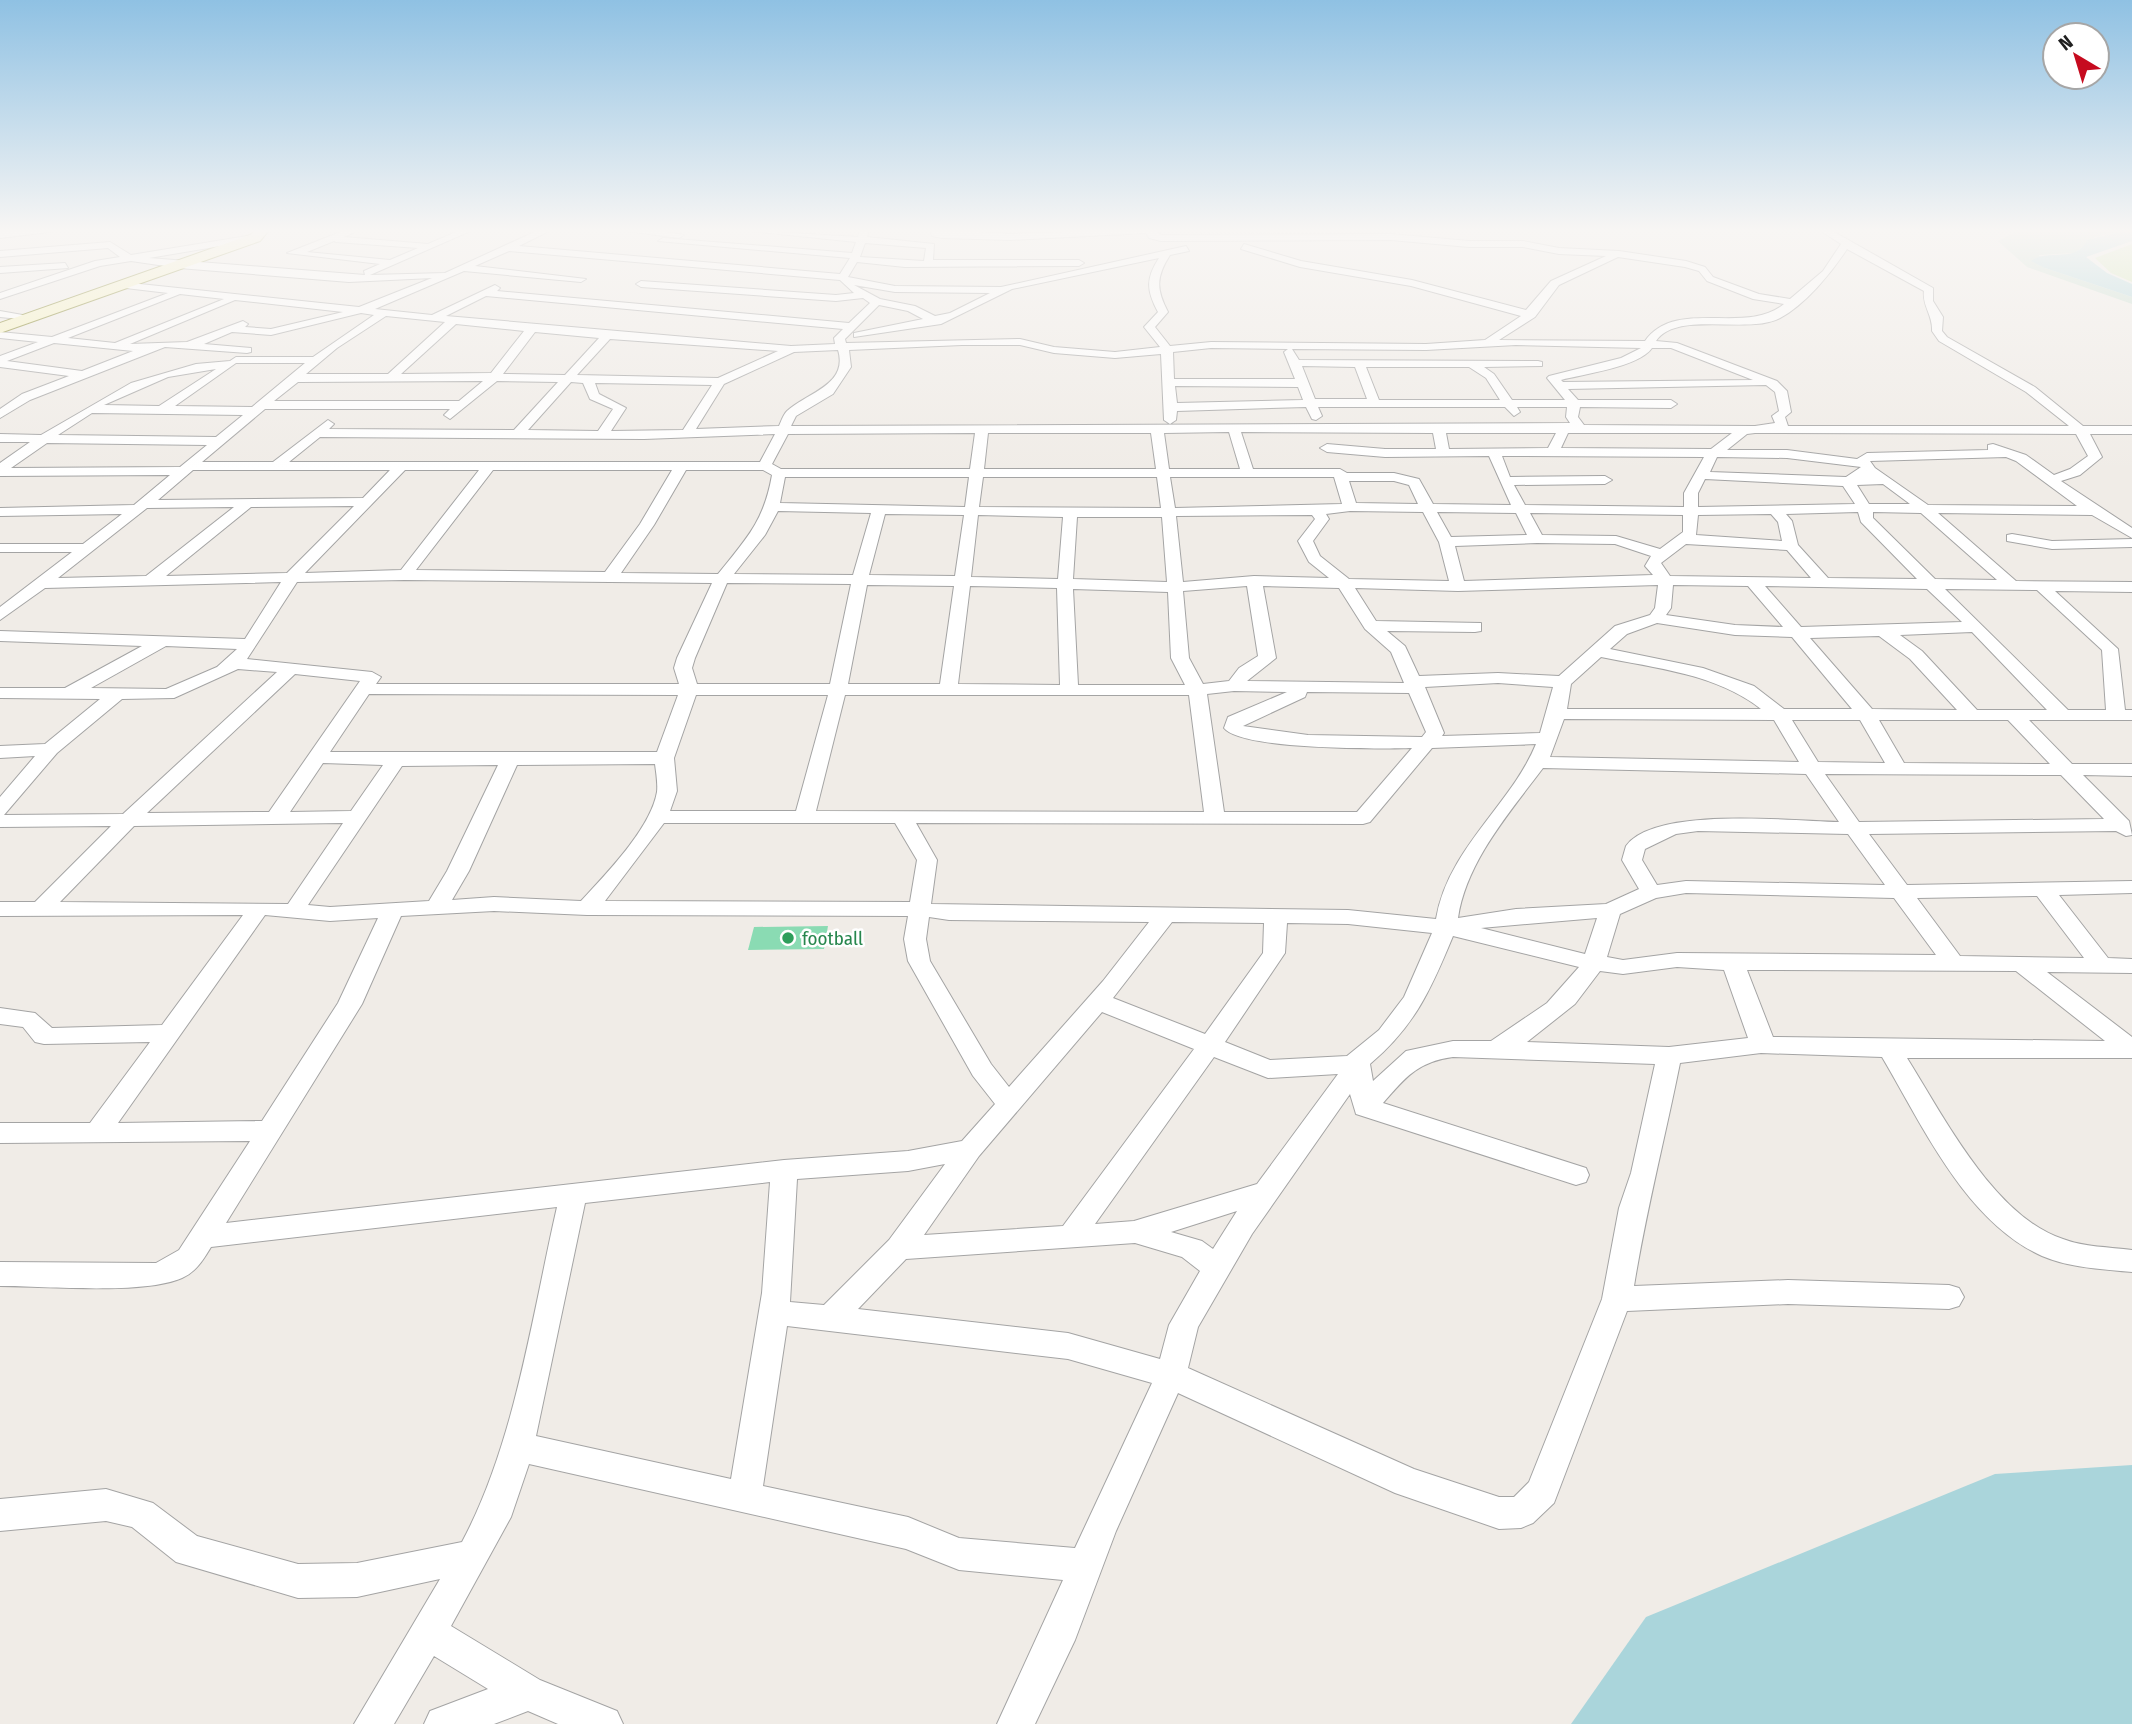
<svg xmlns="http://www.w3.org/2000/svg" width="2132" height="1724" viewBox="0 0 2132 1724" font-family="'Fira Sans Condensed',sans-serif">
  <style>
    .grass { fill: #d1e7b0 }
    .wetland { fill: #c5ddcf }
    .pitch { fill: #8adbb3 }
    .water { fill: #aad5db }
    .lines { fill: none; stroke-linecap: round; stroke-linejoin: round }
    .minor-casing { stroke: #a4a4a4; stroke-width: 2 }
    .tertiary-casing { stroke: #a4a4a4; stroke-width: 2 }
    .secondary-casing { stroke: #73740b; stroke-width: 2 }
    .minor { fill: #fff; fill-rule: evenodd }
    .tertiary { fill: #fff; fill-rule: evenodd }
    .secondary { fill: #f7f3bf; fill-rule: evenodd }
    .leisure-dot { fill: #2e9e5b; stroke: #fff; stroke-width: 2.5 }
    .labels { text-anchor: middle; stroke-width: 5; stroke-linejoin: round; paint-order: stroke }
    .leisure-label { font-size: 19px; fill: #27864d; stroke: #fff; text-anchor: start }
  </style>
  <rect width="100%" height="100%" fill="#f0ece7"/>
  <polygon class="grass" points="2132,244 2132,282 2111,273 2095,258"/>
  <polygon class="wetland" points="2021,229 2130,229 2095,237 2075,253 2039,255 2045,268 2132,297 2132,304 2027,267 1998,241"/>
  <polygon class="pitch" points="828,926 824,949 748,950 754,927"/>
  <g class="water">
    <path d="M2132,229V241L2086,257L2107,273L2132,284V297L2045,268L2031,261C2047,248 2077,264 2087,240Z"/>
    <polygon points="2132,1465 2132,1724 1571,1724 1646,1617 1995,1474"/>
  </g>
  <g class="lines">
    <defs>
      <g id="minor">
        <polygon points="0,229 12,229 0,234"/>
        <path d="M348,229H361L344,237L428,244L463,229H475L370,275L445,273L541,229H553L519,246L840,274L850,258L658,241L663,238L852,253L856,242L741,230L858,237L860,229H869L867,237L934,244L933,260H1079L1084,263L1079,266L905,267L857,262L848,277L895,286L1001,287L1186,246L1189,251L1170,255C1156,277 1156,289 1168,312L1155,327L1170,346L1211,342L1426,344L1485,340L1521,316L1411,286L1300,267L1241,249L1244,244L1301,261L1412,280L1526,310L1551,281L1606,256L1559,254L1523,247H1469L1391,240L1161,241L1149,238L1146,233L1010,240L942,238L932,236L930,229L1010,234L1153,229L1161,235L1391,234L1469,241H1523L1559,248L1619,251L1686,261L1705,267L1713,277L1759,294L1790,299L1823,271L1841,244L1818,229H1829L1933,288V301L1943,317L1942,331L1947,337L2035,387L2083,426H2132V434H2090L2102,457L2080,475L2061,481L2132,528V538L2092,515L1938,513L2016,581L2132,582V592L2055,591L2118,649L2125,710H2132V720H2029L2072,764H2132V776L2083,775L2129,821L2132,835L2126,836L2116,831L1869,834L1907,885L2132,881V893L2059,895L2108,958L2132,959V973L2047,972L2132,1037V1058H1907C1943,1115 1994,1217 2063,1239C2084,1247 2109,1247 2132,1250V1272C2102,1269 2070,1268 2042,1256C1965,1221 1923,1126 1882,1057L1761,1053L1680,1063C1665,1138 1646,1211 1634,1286L1788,1280L1949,1285L1959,1288L1964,1297L1959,1306L1949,1309L1788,1304L1627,1311L1554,1503L1533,1523L1521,1528L1499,1529L1395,1493L1178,1393L1116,1531L1075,1640L1035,1724H997L1063,1580L959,1570L906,1549L529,1464L511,1517L451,1626L540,1680L617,1711L623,1724H558L528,1711L494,1724H424L430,1711L488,1689L434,1656L394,1724H354L440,1579L357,1597L298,1598L176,1562L132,1527L106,1521L0,1531V1499L106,1489L153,1503L197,1536L298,1564L357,1563L462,1542C515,1443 532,1316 557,1207L211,1247C203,1260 196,1272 182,1278C143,1295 46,1286 0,1286V1262L156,1263L179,1250L250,1141L0,1143V1123H90L150,1042L44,1044L35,1042L23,1027L0,1024V1008L35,1013L52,1028L162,1025L243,915L0,916V902H35L111,826L0,827V797L35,756L0,758V746L45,744L100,699L0,698V688H65L142,646L0,641V631L245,639L281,582L45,588L0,620V607L72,552H0V544H83L122,514L0,516V508L134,505L170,475L0,476V463L30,442H0V434L41,435L131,383L196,364L230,361L236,357H313L374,315L361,313L271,335L232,332L204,344L251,348V352L247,353L165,347L30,400L0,418V409L22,394L69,376L0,367V356L38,342L0,338V332L52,337L168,293L117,287L121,282L359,307L432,278L349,282L179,268L131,261L100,266L0,299V293L95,261L120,257L108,248L0,257V251L110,242L131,255L253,235L256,240L149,258L365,275L364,271L380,264L287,253ZM334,241L336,242L418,248L390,260L307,252ZM865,243L926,248L924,261L860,257ZM1847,249L1924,291C1922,306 1933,315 1932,331L1939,341L2026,392L2069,426H1788L1785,417L1791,412L1787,391L1777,381L1677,343L1656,341C1677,310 1748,335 1780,318C1805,305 1832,272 1847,249ZM509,251L840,280L854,293L836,295L641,281L636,284L641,287L836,301L863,298L870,303L849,323L497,291L500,288L495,285L432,315L375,309L464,271L581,282L586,279L475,266ZM1618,257L1685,267L1699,271L1707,281L1753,299L1784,304C1746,336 1676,297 1645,341L1499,340L1535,317L1559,285ZM1159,258C1146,278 1146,290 1158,312L1144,327L1160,347L1115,352L1054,347L1020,339L846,343L845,339L879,305L908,311L923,319L854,333V337L941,324L1012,289ZM854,285L895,292L990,293L950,313L935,316L915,306L880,299ZM180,294L224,299L115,343L68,338ZM486,296L843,329L834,338L835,344L791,346L446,316ZM235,300L343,312L271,329L245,327L248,324L243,321L187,342L130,344ZM386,316L445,322L388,374H306L337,348ZM456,324L524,331L491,373L401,374ZM535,332L599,338L565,375L503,374ZM610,339L778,351L718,378L577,375ZM54,343L133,351L82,371L7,361ZM962,345H1020L1054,353L1115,358L1161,354L1164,420L1170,424L1176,420L1177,411L1306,407L1312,419L1316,420L1322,416L1318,407H1505L1514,416L1520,412L1517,407H1567L1566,417L1570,423L791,426L796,416L833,394L851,367L849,350ZM1516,345L1641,348L1621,358L1549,376L1547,378L1565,400H1512L1494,374L1484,367L1542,366V362L1538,361L1299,360L1292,349L1426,350ZM1211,348L1288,349L1284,352L1295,379H1174L1173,352ZM1652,348H1671L1753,380L1563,382L1561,380C1583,374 1639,367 1652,348ZM838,350C849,385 806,393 787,411C783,415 781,422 779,426L696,429L724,384L794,352ZM236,363H305L252,407L175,406ZM1302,366L1355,367L1367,399H1315ZM1366,367H1469L1486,378L1500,400H1379ZM216,369L159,406L104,405L168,377ZM497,381L558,382L514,430L329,429L334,424L328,420L273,462H202L265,409H450L444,415L450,419ZM298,382L483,381L459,401H274ZM571,382L583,383L590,399L613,409L598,431L528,430ZM595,383L712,385L683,430L611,431L626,408L599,394ZM1766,385L1775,392L1779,411L1772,416L1775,423L1755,426L1584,425L1578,417L1580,407L1671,408L1677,404L1671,400H1578L1568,389ZM1175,386L1298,387L1303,400L1177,403ZM92,413L243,415L216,437L58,435ZM1229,432L1240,469H1169L1164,433ZM1241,432L1433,433L1436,449H1385L1327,444L1320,448L1327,452L1385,457L1489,456L1511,505L1433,504L1419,479L1394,473H1347L1340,469H1253ZM975,433L970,469H781L772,464L788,434ZM988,433H1151L1156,469H984ZM1446,433H1556L1548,448L1449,449ZM1568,433H1732L1711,449L1561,448ZM1755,433L2076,434L2088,456L2070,469L2054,475L2026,455L1993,444L1988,445V450L1867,453L1857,459L1787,450H1727L1747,434ZM775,434L760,462H289L320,437L644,439ZM47,443L207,445L180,467L11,468ZM1502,456L1704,457L1684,493V507L1525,505L1514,485L1605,484L1612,480L1605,476L1510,477ZM1717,457L1787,458L1861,467L1846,477L1710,472ZM2006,457L2016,461L2077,506L1928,505L1875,468L1870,461ZM193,470H390L363,498L158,500ZM405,470H479L401,570L305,573ZM493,470H672L640,524L605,572L416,570ZM686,470H763L772,475C764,521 747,538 718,574L621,573L654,525ZM785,477H969L965,507L780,503ZM983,477H1157L1161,508L979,507ZM1170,477H1334L1342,504L1175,508ZM1705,479L1843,486L1855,504L1698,507V493ZM1349,481H1394L1409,485L1418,504L1356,503ZM1883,484L1910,504H1869L1857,485ZM354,506L287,573L166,576L251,507ZM234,507L146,576L58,578L147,508ZM778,511L871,513L853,575L734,574L765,535ZM1350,511L1423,512L1439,542L1449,581L1349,579L1320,556L1313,541L1329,519L1326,514ZM1437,512L1516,513L1527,535L1451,537ZM1858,512L1861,522L1917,579L1828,578L1798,545L1792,521L1786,514ZM1873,512L1921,513L1997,580L1935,579L1873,518ZM1530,513L1683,515V532L1660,549L1616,536L1542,535ZM885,514L964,515L955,576L869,575ZM1771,514L1778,522L1782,541L1696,535L1698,515ZM978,515L1063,517L1058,579L971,577ZM1312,515L1315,519L1298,541L1309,562L1329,578L1254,576L1183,582L1176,516ZM1077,517H1162L1167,582L1073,579ZM1537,543L1615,544L1651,556L1645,566L1653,575L1464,581L1455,546ZM1686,544L1787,550L1811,578L1670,576L1661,563ZM405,580L712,583L677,658L674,668L679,684H376L381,677L372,672L247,659L297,582ZM727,583L851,584L830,684H697L692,668L695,658ZM867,585L954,586L940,684H848ZM1658,585L1655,608L1650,615L1615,626L1559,676L1498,673L1419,676L1405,646L1387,631L1475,632L1481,631V623L1376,621L1355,588L1458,591ZM1673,585L1748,586L1783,627L1735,625L1666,615L1671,608ZM970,586L1057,588L1060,685L958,684ZM1247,586L1258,656L1239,668L1229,681L1203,684L1189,658L1183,591ZM1263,586L1339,588L1365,629L1391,652L1404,683L1247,681L1276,658ZM1765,586L1927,589L1962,622L1801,627ZM1073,589L1168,592L1171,658L1185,685H1078ZM1945,589L2037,590L2102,650L2106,710H2068ZM1657,623L1735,635L1792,637L1852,709H1784L1754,686L1703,668L1610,649L1627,634ZM1972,632L2047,710H1977L1922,651L1900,635ZM1879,636L1910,659L1957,710L1872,709L1810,638ZM166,646L237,649L217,667L166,689L91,688ZM1601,657C1655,668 1717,674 1761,709H1567L1571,684ZM238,669L277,672L123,814L4,815L57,753L122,699L174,698ZM295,674L360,681L269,812L147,813ZM1498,683L1553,687L1540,733L1442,736L1444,733L1425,687ZM1234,691L1287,692L1228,717L1224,728C1241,750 1380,749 1412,748L1357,812H1224L1207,694ZM1307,692L1409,693L1426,732L1422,737L1308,735L1243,726L1305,697ZM369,694L678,695L657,752H330ZM696,695H828L796,811H670L677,791L674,758ZM845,695H1189L1204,812L816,811ZM1564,719L1774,720L1799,762L1550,757ZM1792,720H1860L1885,763L1818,762ZM1879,720H2008L2050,764L1904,763ZM1536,744C1511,805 1448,848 1436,919L1348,910L931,904L937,860L916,823L1363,824L1370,822L1432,748ZM323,763L383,765L351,811L290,812ZM655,764C656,772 658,783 657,792C651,828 606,874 581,901L494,897L452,900L469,871L517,765ZM498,765L447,871L429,901L330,907L308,905L402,766ZM1543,768L1806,774L1839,822C1793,821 1654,806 1626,846L1622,860L1639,889L1606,904L1516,909L1458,918C1466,862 1510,812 1543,768ZM1825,774L2061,775L2104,819L1859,822ZM343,823L288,904L60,902L134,826ZM664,823H895L917,860L910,902L605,901ZM1698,831L1848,834L1885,885L1686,881L1657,885L1642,860L1645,849L1676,834ZM1686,893L1894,898L1936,955L1677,953L1623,960L1607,957L1620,914L1656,898ZM2037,896L2084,958L1960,956L1917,898ZM494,911L587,915L908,916L904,939L908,961L973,1076L995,1104L962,1141L908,1151L784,1160L226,1223L362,1004L401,916ZM265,915L330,921L378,918L338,1003L262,1121L118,1123ZM929,917L949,920L1149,922L1103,981L1009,1087L991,1064L930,961L926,939ZM1597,918L1585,954L1481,928ZM1172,922L1264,923L1263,953L1205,1034L1113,998ZM1287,923L1348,924L1432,933L1404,997L1379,1030L1347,1056L1270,1060L1225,1042L1285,953ZM1453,936L1579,967L1547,1003L1491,1041H1453L1406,1051L1373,1081L1370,1064C1415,1026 1431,989 1453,936ZM1677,967L1724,970L1748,1038L1669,1047L1527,1042L1575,1004L1600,971L1623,974ZM1747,970L2016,971L2105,1041L1773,1037ZM1102,1012L1194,1049L1063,1226L924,1235L979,1156ZM1214,1057L1268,1078L1338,1074L1257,1184L1134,1221L1095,1224ZM1453,1057L1655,1064L1631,1173L1619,1208L1602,1299L1529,1482L1514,1497H1499L1414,1469L1188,1368L1198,1327L1252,1234L1350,1094L1356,1114L1576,1185L1586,1182L1589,1175L1586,1168L1383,1103C1406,1077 1417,1062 1453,1057ZM945,1164L889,1240L824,1305L790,1302L797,1179L908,1171ZM770,1182L762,1293L731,1479L536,1436L585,1203ZM1237,1211L1213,1249L1202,1241L1171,1232ZM1135,1243L1182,1257L1200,1271L1169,1325L1160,1359L1068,1333L858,1309L906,1259ZM787,1326L1068,1359L1152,1383L1075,1548L959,1538L908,1517L763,1486Z"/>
        <polygon points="611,229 647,229 684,235 679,238"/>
        <polygon points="65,263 68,268 0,273 0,267"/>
        <polygon points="0,311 34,317 29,320 0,317"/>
        <polygon points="2012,534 2052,541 2132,539 2132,547 2052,549 2007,541 2007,535"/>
      </g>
      <polygon id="tertiary" points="27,229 73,229 0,238 0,232"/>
      <polygon id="secondary" points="257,229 270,229 260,241 0,333 0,323 250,235"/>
    </defs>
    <use href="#minor" class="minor-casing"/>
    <use href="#tertiary" class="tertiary-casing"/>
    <use href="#secondary" class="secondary-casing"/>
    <use href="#minor" class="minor"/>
    <use href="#tertiary" class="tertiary"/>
    <use href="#secondary" class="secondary"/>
  </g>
  <linearGradient id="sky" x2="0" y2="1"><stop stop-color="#8fc1e3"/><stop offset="0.49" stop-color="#f8f6f4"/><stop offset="1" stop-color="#f8f6f4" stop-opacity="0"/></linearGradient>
  <rect width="2132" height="471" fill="url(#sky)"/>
  <circle class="leisure-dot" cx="788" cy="938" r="7"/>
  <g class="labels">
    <g class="leisure-label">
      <text x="802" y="945">football</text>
    </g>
  </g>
  <g transform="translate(2076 56) rotate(322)"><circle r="33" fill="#ffffff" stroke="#a6a6a6" stroke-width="2"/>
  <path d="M0-5L12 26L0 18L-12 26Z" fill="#c60b1f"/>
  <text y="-10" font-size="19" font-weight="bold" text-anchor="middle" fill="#202020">N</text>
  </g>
</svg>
